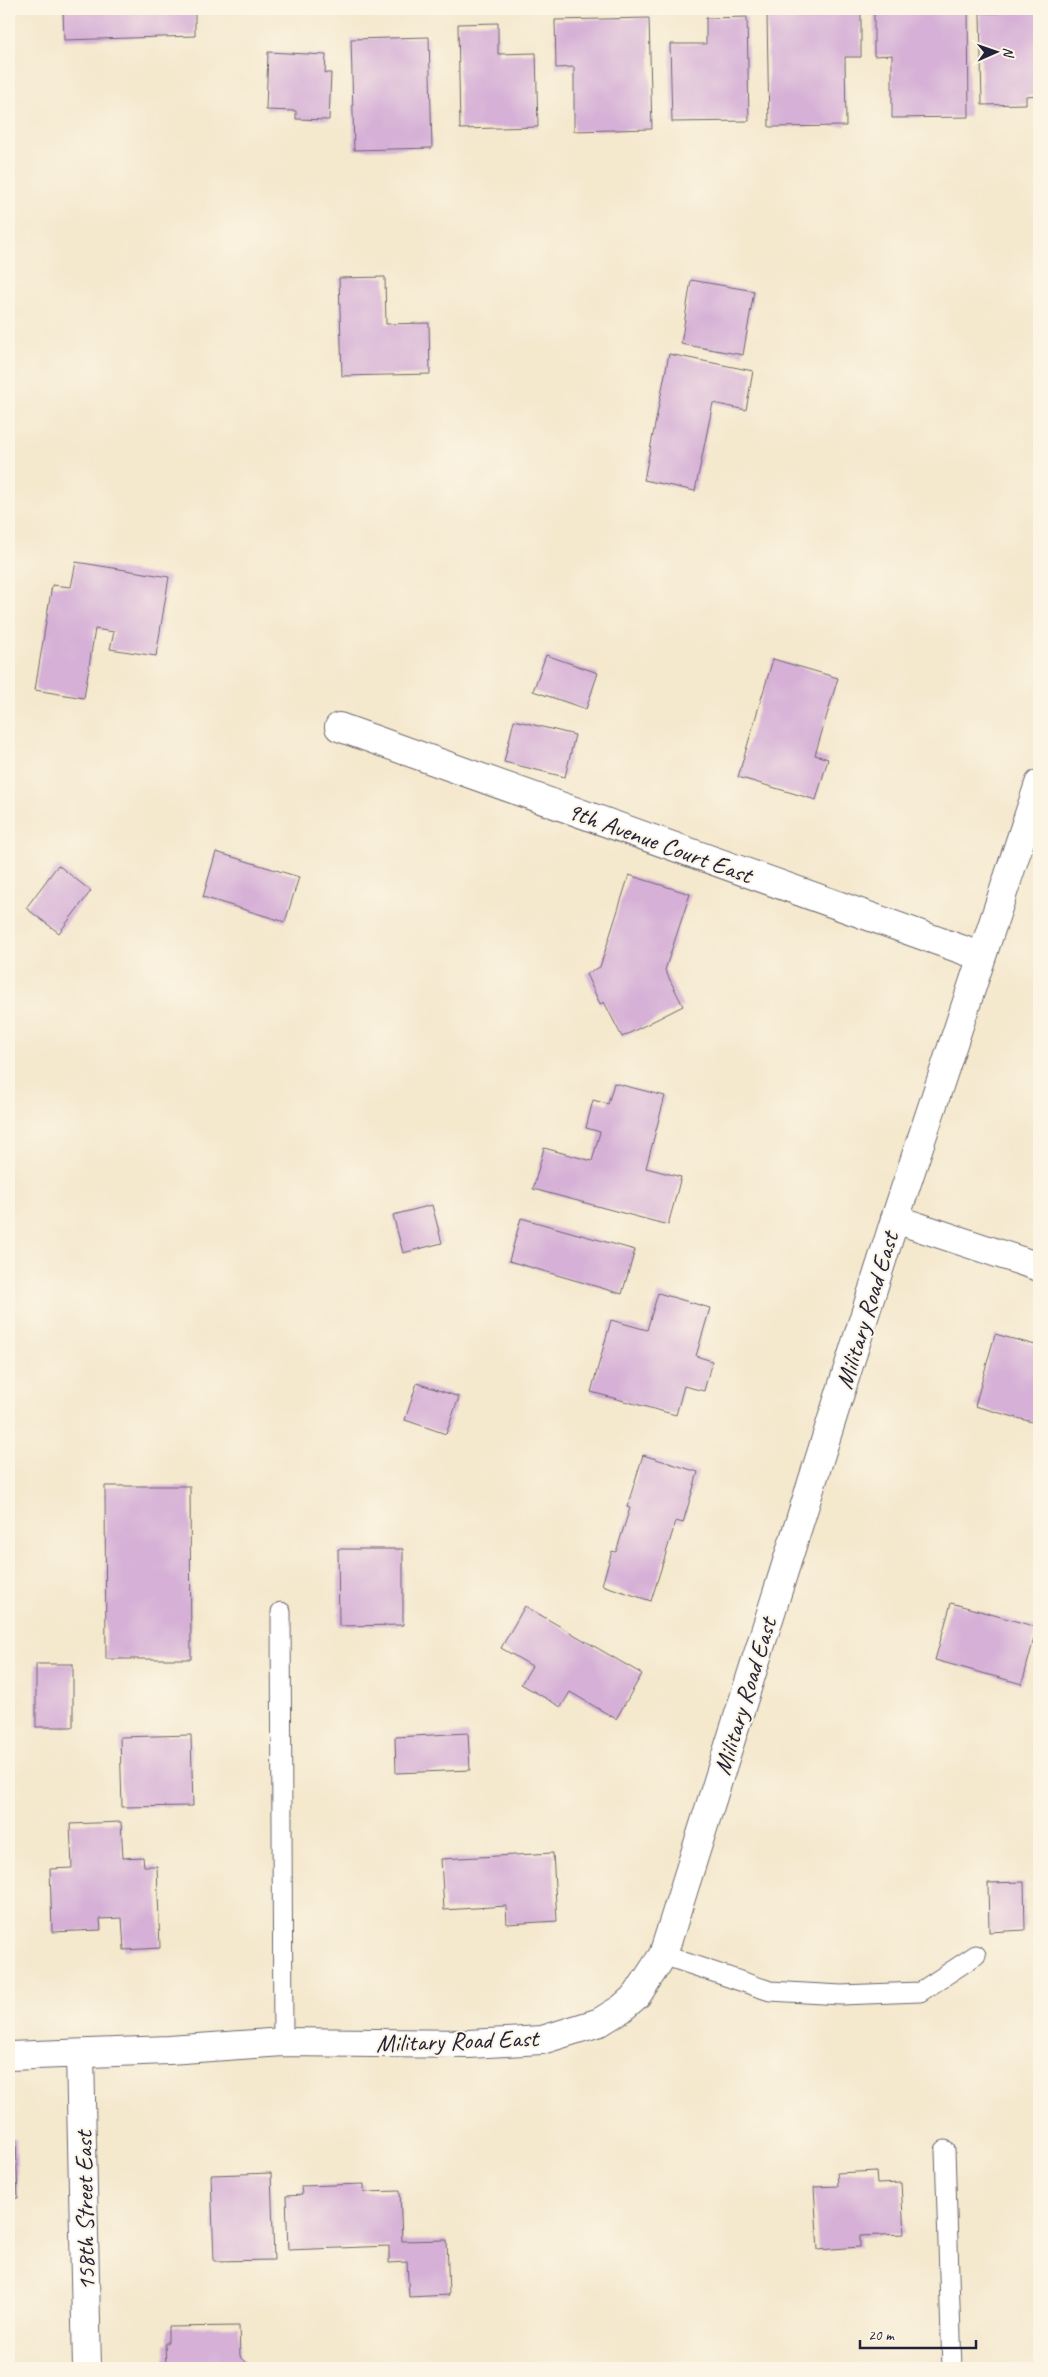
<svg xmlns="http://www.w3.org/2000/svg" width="1048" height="2377" viewBox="0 0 1048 2377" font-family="Caveat,sans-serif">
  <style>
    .building { fill: #d6b0d7 }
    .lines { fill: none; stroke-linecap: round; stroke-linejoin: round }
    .service-casing { stroke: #6c676e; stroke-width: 21 }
    .minor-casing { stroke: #6c676e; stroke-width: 30 }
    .service { stroke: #fff; stroke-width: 19 }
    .minor { stroke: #fff; stroke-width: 28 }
    .labels { text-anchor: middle; stroke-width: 4; stroke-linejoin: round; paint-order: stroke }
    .street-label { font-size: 25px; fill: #22223b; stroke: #fcf5e5 }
  </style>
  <rect width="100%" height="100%" fill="#fcf5e5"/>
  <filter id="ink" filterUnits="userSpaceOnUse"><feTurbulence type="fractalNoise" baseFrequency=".02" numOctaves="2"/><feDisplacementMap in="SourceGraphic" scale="10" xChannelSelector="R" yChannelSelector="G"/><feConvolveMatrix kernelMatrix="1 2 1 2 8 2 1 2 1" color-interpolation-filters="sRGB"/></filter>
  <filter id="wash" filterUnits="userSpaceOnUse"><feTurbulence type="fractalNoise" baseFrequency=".0096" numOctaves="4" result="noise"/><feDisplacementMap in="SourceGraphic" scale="20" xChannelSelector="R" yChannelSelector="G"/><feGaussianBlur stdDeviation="1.12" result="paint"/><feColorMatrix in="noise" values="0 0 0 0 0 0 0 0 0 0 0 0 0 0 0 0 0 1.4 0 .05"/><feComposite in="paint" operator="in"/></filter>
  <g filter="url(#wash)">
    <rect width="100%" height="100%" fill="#f4e8cd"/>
    <g id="blocks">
      <g class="building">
        <polygon points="63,9 195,9 195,36 64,40"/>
        <polygon points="999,9 1039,9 1039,95 1026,96 1026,104 982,105 980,13 999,13"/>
        <polygon points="968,10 969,117 892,118 892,55 874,56 874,11"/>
        <polygon points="861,13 861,57 845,57 846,126 769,127 767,14"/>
        <polygon points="747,17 749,121 672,122 670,44 706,44 706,18"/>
        <polygon points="649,18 652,129 574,131 574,67 556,68 555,20"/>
        <polygon points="498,23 498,54 536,53 538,127 460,129 458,24"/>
        <polygon points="429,37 432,148 354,150 351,39"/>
        <polygon points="268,52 326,55 325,73 331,73 329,120 296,119 296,111 266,110"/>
        <polygon points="385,277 386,324 429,323 430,374 342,376 339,278"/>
        <polygon points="691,280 754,291 743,355 681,344"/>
        <polygon points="669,354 753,371 746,410 713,403 695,491 644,480"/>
        <polygon points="76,562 169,577 156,656 110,649 114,632 95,629 84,698 35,690 52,585 71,587"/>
        <polygon points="546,655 598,673 586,709 533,691"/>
        <polygon points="773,659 838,678 815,755 828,759 816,800 738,777"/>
        <polygon points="514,720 575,735 565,777 504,762"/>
        <polygon points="216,852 299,877 285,922 203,897"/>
        <polygon points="58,865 91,891 59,933 26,908"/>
        <polygon points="629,875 690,894 665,970 683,1006 622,1037 604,1002 600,1004 586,974 600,967"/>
        <polygon points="614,1083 665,1096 646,1168 681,1177 668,1225 533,1189 544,1148 592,1161 600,1132 586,1128 593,1100 608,1104"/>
        <polygon points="432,1205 442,1243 403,1253 393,1215"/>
        <polygon points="521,1218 635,1250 622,1294 509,1261"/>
        <polygon points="658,1293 710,1308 696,1356 712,1361 704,1391 684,1386 676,1415 591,1392 611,1320 647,1330"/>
        <polygon points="995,1334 1039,1346 1039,1424 975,1406"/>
        <polygon points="417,1383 459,1397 446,1434 405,1420"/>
        <polygon points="643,1455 698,1472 683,1523 676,1521 651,1601 602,1585 612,1551 616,1552 630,1508 627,1507"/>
        <polygon points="105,1486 190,1486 191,1659 106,1659"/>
        <polygon points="338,1549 403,1549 403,1625 339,1626"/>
        <polygon points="951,1603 1037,1627 1022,1684 935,1660"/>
        <polygon points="525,1606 642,1674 616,1719 570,1692 561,1707 521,1684 532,1666 501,1648"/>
        <rect x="36" y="1664" width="37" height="63"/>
        <polygon points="468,1733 470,1770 396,1773 395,1737"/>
        <polygon points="191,1735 193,1806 122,1807 120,1737"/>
        <polygon points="121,1822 123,1858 143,1857 144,1866 157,1866 160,1948 124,1950 122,1918 100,1919 101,1930 52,1932 50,1869 72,1868 70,1824"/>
        <polygon points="553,1853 557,1921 507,1924 506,1906 444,1910 441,1859"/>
        <polygon points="1024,1882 1025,1930 989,1932 988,1883"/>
        <polygon points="16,2139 18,2198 9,2199 9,2140"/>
        <polygon points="876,2171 877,2184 901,2183 904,2234 860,2236 860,2247 818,2250 814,2187 838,2186 837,2173"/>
        <polygon points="271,2173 274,2260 214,2261 211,2175"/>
        <polygon points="364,2184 364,2192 400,2191 402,2241 447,2240 449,2295 409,2297 407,2262 389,2263 389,2246 288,2250 286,2196 302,2195 301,2186"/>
        <polygon points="239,2326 240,2356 252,2368 166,2368 165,2343 168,2343 168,2327"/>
      </g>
    </g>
  </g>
  <g filter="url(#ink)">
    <use href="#blocks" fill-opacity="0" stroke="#6c676e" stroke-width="1"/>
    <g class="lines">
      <defs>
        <g id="service">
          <polyline points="281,1612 283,2042"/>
          <polyline points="663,1955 770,1991 841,1995 920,1992 976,1955"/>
          <polyline points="945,2150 952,2368"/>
        </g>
        <g id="minor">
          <polyline points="339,727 980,956"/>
          <polyline points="895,1219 1039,1267"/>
          <polyline points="80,2054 87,2368"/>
          <polyline points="9,2056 169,2050 283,2042 468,2044 542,2040 600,2022 621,2009 637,1995 663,1955 895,1219 1039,784"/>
        </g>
      </defs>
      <use href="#service" class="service-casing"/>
      <use href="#minor" class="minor-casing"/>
      <use href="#service" class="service"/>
      <use href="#minor" class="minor"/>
    </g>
  </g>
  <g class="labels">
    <g class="street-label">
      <text transform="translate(660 842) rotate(20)" y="9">9th Avenue Court East</text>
      <text transform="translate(866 1310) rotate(-73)" y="9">Military Road East</text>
      <text transform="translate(744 1696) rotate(-73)" y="9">Military Road East</text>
      <text transform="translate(457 2040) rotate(-2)" y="9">Military Road East</text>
      <text transform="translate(84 2211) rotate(-91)" y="9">158th Street East</text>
    </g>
  </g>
  <rect width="1048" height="2377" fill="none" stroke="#fcf5e5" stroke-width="30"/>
  <g transform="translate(996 52) rotate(88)" stroke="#fcf5e5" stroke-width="4" paint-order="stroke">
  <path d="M0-4L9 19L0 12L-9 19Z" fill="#22223b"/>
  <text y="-8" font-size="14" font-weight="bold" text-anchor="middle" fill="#22223b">N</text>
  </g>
  <path d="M860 2340v8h116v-8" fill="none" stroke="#22223b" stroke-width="2.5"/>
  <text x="868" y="2340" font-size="15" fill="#22223b" stroke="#fcf5e5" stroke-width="4" paint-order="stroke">20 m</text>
</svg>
